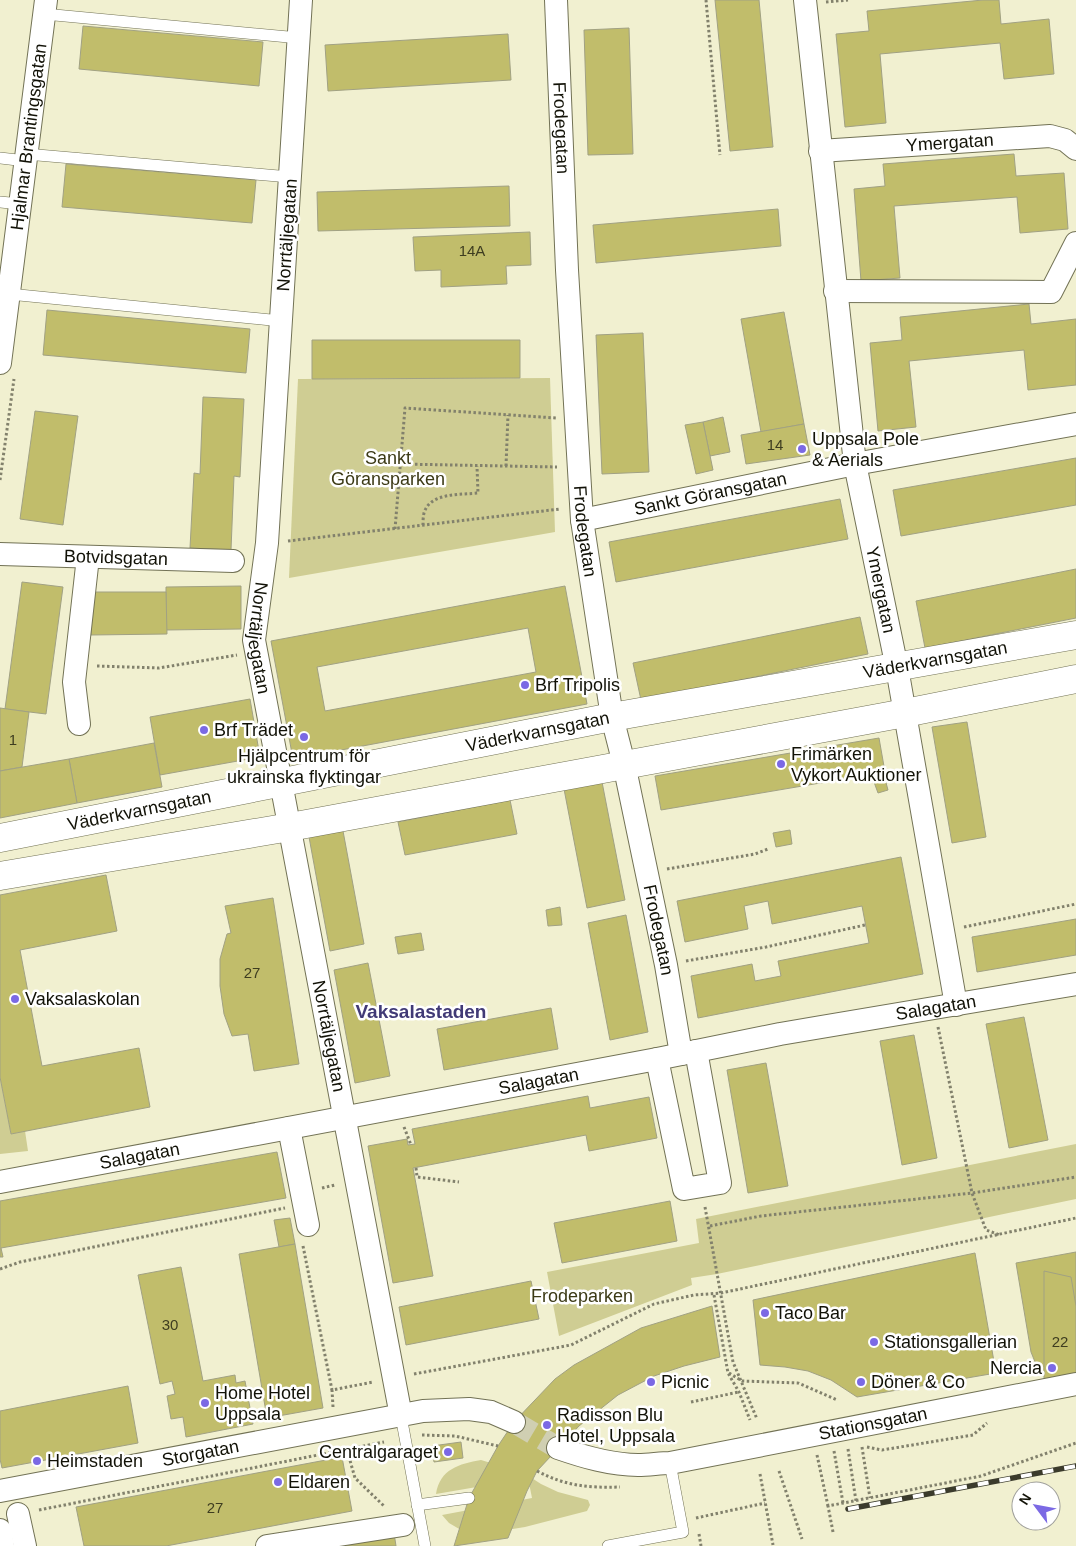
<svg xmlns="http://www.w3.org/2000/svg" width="1076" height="1546" viewBox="0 0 1076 1546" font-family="Helvetica,sans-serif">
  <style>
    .green { fill: #cfcd93 }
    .building { fill: #c1bd6b; stroke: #a1a183; fill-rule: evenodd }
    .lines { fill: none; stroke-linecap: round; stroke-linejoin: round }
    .street-tunnel { stroke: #d0cfb2; stroke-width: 22; stroke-dasharray: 22 11; stroke-linecap: butt }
    .lane-casing { stroke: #727255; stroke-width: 12 }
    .street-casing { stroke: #727255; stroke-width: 24 }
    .secondary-casing { stroke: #727255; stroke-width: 29 }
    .path { stroke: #82816c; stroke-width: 3; stroke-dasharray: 2.5 2.5; stroke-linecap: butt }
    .lane { stroke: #fff; stroke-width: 11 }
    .street { stroke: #fff; stroke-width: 22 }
    .secondary { stroke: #fff; stroke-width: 28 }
    .rail-casing { stroke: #3b3b2c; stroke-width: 5.5 }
    .rail { stroke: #fff; stroke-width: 4; stroke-dasharray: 11; stroke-linecap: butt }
    .poi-dot { fill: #7b69e4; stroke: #fff; stroke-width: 2 }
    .labels { text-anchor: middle; stroke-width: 5; stroke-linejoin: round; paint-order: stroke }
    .number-label { font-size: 15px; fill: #3e3d20 }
    .street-label { font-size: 18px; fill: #121207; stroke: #fff }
    .poi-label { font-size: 18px; fill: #121207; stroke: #fff; text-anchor: start }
    .park-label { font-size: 18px; fill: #3c3a16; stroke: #fff }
    .neighbourhood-label { font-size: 19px; font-weight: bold; fill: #413a76; stroke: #fff }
  </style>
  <rect width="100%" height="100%" fill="#f1f0d0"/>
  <g class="green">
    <polygon points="550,378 555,532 289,578 298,379"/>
    <polygon points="0,1077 11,1134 25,1131 28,1151 0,1154"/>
    <polygon points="1076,1144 1076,1199 717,1274 691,1278 692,1285 559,1336 547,1272 699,1243 696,1219"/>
    <path d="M481,1460L524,1473L541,1484L558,1492L588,1500L590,1505L587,1511L525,1527L475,1535L466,1533L449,1523L442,1515L532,1498L528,1478L436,1494C440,1469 459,1464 481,1460Z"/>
  </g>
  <g class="building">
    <polygon points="715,0 759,0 773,147 730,151"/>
    <polygon points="983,0 999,0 1001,24 1049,19 1054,74 1004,79 1000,43 880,54 886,123 845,127 836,34 869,31 867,11"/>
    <polygon points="83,26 263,42 259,86 79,69"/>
    <polygon points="629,28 633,154 588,155 584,30"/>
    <polygon points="508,34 511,80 328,91 325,45"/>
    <polygon points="1014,154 1016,176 1064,173 1068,229 1020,233 1017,197 894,206 900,278 861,281 854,189 885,186 883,164"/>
    <polygon points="66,164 256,180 252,223 62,207"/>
    <polygon points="509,186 510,226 318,231 317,192"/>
    <polygon points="778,209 781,246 596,263 593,225"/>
    <polygon points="530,232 531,265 506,266 507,284 441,287 441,270 415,271 413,237"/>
    <polygon points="1029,304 1031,324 1076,319 1076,385 1028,390 1024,350 909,361 916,427 878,431 870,343 902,340 900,317"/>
    <polygon points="47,310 250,329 246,373 43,355"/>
    <polygon points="784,312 804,424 761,432 741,319"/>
    <polygon points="643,333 649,472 602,474 596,335"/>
    <polygon points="312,340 520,340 520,378 312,379"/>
    <polygon points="203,397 244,399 240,477 234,476 231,550 190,548 194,473 200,474"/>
    <polygon points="35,411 78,416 63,525 20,519"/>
    <polygon points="723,417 730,452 710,456 703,422"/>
    <polygon points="703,422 713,470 696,474 685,425"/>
    <polygon points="804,424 810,455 746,464 741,435"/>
    <polygon points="1076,458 1076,505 901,536 893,490"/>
    <polygon points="840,499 848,539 616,582 609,542"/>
    <polygon points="1076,569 1076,618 925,648 916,601"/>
    <polygon points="22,582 63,587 46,714 5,709"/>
    <polygon points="241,586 241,629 166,630 166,587"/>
    <path d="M565,586L587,704L293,759L271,641ZM528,628L536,672L325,711L317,667Z"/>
    <polygon points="91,592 166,592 167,634 91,635"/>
    <polygon points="860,617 868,654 641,700 633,663"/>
    <polygon points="250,699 260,757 160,775 150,717"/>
    <polygon points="0,708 29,712 22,767 0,771"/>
    <polygon points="967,722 986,837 952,843 932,727"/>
    <polygon points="879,738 885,772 661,810 655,776"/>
    <polygon points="154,743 162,787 77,803 69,759"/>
    <polygon points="69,759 77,803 0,818 0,771"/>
    <polygon points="885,779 888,790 878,793 874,782"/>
    <polygon points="602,782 625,900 587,908 564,789"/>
    <polygon points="510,800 517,834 405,855 398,822"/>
    <polygon points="790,830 792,844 776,847 773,833"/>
    <polygon points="343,831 364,944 330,951 309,837"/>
    <polygon points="901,857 923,974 698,1018 691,976 752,964 755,981 781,976 778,961 869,943 862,906 772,924 768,901 744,906 748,929 685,942 677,901"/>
    <polygon points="106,875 117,931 20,950 42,1066 139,1048 150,1107 11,1134 0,1077 0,895"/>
    <polygon points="273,898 299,1064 254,1071 248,1034 232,1036 224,1014 220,986 220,959 227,934 231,933 225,906"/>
    <polygon points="560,907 562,925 548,926 546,910"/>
    <polygon points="626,915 648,1032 610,1040 588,923"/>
    <polygon points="1076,919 1076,955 977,972 972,937"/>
    <polygon points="421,933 424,950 398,954 395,937"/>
    <polygon points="368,963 390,1076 355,1083 334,970"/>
    <polygon points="551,1008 558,1049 444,1070 437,1029"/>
    <polygon points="1024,1017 1048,1140 1009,1148 986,1024"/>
    <polygon points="914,1035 937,1158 902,1165 880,1041"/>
    <polygon points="766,1063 788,1186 748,1193 727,1070"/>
    <polygon points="588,1096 590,1108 649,1097 657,1138 589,1151 586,1135 413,1168 433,1276 393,1283 368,1146 407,1139 408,1145 415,1144 412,1129"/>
    <polygon points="277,1152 286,1198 1,1248 3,1257 0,1257 0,1201"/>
    <polygon points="670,1201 677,1241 562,1263 554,1223"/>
    <polygon points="290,1218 295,1244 279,1247 274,1220"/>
    <polygon points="295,1244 323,1408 267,1418 239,1254"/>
    <polygon points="1076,1252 1076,1368 1040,1374 1031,1352 1016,1263"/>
    <polygon points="975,1253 996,1373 857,1397 831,1380 808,1371 785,1367 760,1365 753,1300"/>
    <polygon points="181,1267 203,1381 235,1375 236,1383 245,1381 253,1424 186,1437 183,1417 171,1419 167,1396 175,1394 172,1381 160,1384 138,1275"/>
    <polygon points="1044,1271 1071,1277 1076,1306 1076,1379 1044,1385"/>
    <polygon points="531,1281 539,1319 406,1345 399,1307"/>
    <polygon points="712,1306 720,1357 684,1366 654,1376 618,1395 579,1426 537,1471 527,1491 508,1538 454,1546 469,1498 498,1446 514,1422 555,1379 574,1365 641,1328"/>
    <polygon points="128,1386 138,1443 2,1468 0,1459 0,1411"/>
    <polygon points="461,1442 463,1458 434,1462 432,1446"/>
    <polygon points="342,1457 352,1511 166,1546 84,1546 76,1507"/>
    <polygon points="394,1533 396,1546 327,1546"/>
  </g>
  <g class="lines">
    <polyline class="street-tunnel" points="514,1422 558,1448"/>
    <defs>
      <g id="lane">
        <polyline points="44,14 299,38"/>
        <polyline points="26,154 290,177"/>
        <polyline points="0,158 26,161"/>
        <polyline points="0,202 20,204"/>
        <polyline points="9,294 281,321"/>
        <polyline points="401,1416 425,1546"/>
        <polyline points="417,1505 469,1498"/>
        <polyline points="608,1546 683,1532 670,1463"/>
      </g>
      <g id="street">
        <path id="s1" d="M301,0L267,543L254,640L401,1416"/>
        <path id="s2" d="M556,0L567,270L582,520L612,717L624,764L666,965L681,1054"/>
        <path id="s3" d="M805,0L855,464L897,668L956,1005"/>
        <path id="s4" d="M820,151L1050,136L1065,140L1076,149"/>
        <polyline points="835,291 1051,292 1076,243"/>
        <path id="s5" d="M0,363L46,0"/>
        <path id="s6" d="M582,520L855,464L1076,424"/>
        <path id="s7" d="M0,554L233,561"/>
        <polyline points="79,724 74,682 88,557"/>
        <polyline points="657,1059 684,1189 720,1183 696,1051"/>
        <polyline points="289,1128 308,1225"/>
        <path id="s8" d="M0,1182L657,1059L780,1034L1076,984"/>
        <path id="s9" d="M558,1448C584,1457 611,1465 638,1465C649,1465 660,1463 670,1463L1076,1384"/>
        <path id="s10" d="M0,1491L423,1411L469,1409L491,1412L514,1422"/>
        <polyline points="18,1514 25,1546"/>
        <polyline points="0,1530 3,1546"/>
        <polyline points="267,1546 403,1525"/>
      </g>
      <g id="secondary">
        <path id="s11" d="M0,838L612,717L1076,635"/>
        <polyline points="0,876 290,827 905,713 1076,679"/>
      </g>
    </defs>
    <use href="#lane" class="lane-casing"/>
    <use href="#street" class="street-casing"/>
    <use href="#secondary" class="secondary-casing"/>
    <g class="path">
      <polyline points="706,0 720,155"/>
      <polyline points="826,2 848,0"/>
      <polyline points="400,464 557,467"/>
      <polyline points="506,466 508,415"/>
      <polyline points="0,480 14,379"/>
      <path d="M423,525C423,522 423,517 424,513C430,492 461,495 478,493L477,466"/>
      <polyline points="395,529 405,408 556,418"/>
      <polyline points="288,541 560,509"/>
      <polyline points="97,666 159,668 237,655"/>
      <polyline points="667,869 755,854 768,849"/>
      <polyline points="964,927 1076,904"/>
      <polyline points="686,961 766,947 865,925"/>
      <polyline points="938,1027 972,1193 986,1230 1000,1235"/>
      <polyline points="404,1127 411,1145"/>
      <polyline points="416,1168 417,1177 459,1182"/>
      <polyline points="322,1188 335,1185"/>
      <polyline points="705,1207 733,1362 757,1419"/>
      <polyline points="710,1226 761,1216 972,1193 1076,1177"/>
      <polyline points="303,1246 332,1390"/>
      <polyline points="0,1269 20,1262 285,1208"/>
      <polyline points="714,1295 728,1373 739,1392 750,1420"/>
      <polyline points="729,1373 742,1381 798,1383 837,1400"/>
      <polyline points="414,1374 571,1345 654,1304 694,1295 721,1293 1076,1218"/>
      <polyline points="691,1402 739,1392"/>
      <polyline points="333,1407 332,1390 373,1382"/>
      <polyline points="422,1435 455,1436 498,1446"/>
      <polyline points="862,1447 870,1498"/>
      <polyline points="867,1447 882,1450 973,1435 987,1423"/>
      <polyline points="338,1448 338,1452 349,1457 355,1478 384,1506"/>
      <polyline points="848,1449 856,1501"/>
      <polyline points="834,1451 843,1503"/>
      <polyline points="817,1455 828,1506"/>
      <path d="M537,1471C566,1486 588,1488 620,1487"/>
      <polyline points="779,1471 802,1539"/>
      <polyline points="760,1474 773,1545"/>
      <polyline points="39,1510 384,1442"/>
      <polyline points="696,1518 765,1503"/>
      <polyline points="833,1532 828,1506 981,1476 1076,1443"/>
      <polyline points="699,1534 701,1546"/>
    </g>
    <use href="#lane" class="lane"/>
    <use href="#street" class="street"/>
    <use href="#secondary" class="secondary"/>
    <defs>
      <polyline id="rail" points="848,1509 1076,1466"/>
    </defs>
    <use href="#rail" class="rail-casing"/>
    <use href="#rail" class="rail"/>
  </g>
  <g class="poi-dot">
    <circle cx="802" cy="449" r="5"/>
    <circle cx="525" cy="685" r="5"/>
    <circle cx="204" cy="730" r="5"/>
    <circle cx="304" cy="737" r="5"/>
    <circle cx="781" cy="764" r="5"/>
    <circle cx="15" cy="999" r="5"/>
    <circle cx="765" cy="1313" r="5"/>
    <circle cx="874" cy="1342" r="5"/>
    <circle cx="1052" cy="1368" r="5"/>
    <circle cx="651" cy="1382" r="5"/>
    <circle cx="861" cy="1382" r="5"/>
    <circle cx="205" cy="1403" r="5"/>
    <circle cx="547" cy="1425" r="5"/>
    <circle cx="448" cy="1452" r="5"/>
    <circle cx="37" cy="1461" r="5"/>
    <circle cx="278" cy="1482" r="5"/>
  </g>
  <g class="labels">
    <g class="number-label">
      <text x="472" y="256">14A</text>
      <text x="775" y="450">14</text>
      <text x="13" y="745">1</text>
      <text x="252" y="978">27</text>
      <text x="170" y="1330">30</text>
      <text x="1060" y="1347">22</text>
      <text x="215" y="1513">27</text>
    </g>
    <g class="street-label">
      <text dy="6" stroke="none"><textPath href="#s2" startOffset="128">Frodegatan</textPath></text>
      <text dy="6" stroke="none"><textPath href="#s5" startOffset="228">Hjalmar Brantingsgatan</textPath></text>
      <text dy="6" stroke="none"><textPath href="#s4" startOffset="130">Ymergatan</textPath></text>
      <text transform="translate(287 235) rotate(-86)" y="6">Norrtäljegatan</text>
      <text dy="6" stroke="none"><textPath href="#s6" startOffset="131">Sankt Göransgatan</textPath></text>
      <text dy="6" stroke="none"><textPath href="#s2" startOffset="532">Frodegatan</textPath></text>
      <text dy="6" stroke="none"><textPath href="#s7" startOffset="116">Botvidsgatan</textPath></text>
      <text dy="6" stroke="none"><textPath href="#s3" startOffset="595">Ymergatan</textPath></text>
      <text dy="6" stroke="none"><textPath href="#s1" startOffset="640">Norrtäljegatan</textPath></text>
      <text dy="6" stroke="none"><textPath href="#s11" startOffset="952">Väderkvarnsgatan</textPath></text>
      <text dy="6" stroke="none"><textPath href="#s11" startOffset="548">Väderkvarnsgatan</textPath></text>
      <text dy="6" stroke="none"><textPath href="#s11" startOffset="142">Väderkvarnsgatan</textPath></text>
      <text dy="6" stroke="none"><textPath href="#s2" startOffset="938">Frodegatan</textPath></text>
      <text dy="6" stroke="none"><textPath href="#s8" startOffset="952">Salagatan</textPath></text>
      <text dy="6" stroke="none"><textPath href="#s1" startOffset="1045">Norrtäljegatan</textPath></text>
      <text dy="6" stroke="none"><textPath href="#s8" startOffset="548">Salagatan</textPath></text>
      <text dy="6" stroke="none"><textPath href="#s8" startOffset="142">Salagatan</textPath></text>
      <text dy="6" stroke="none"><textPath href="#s9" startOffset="321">Stationsgatan</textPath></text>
      <text dy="6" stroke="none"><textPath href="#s10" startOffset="204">Storgatan</textPath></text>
    </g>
    <g class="poi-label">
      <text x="812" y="445">Uppsala Pole<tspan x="812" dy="21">&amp; Aerials</tspan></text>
      <text x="535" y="691">Brf Tripolis</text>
      <text x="214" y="736">Brf Trädet</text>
      <text x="791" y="760">Frimärken<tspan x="791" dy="21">Vykort Auktioner</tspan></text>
      <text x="304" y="762" text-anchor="middle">Hjälpcentrum för<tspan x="304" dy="21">ukrainska flyktingar</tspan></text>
      <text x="25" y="1005">Vaksalaskolan</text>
      <text x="775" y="1319">Taco Bar</text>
      <text x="884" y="1348">Stationsgallerian</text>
      <text x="1042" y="1374" text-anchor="end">Nercia</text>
      <text x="661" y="1388">Picnic</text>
      <text x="871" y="1388">Döner &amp; Co</text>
      <text x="215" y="1399">Home Hotel<tspan x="215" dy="21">Uppsala</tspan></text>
      <text x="557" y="1421">Radisson Blu<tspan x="557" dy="21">Hotel, Uppsala</tspan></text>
      <text x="438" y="1458" text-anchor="end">Centralgaraget</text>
      <text x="47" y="1467">Heimstaden</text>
      <text x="288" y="1488">Eldaren</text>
    </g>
    <g class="park-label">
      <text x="388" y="464">Sankt<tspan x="388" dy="21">Göransparken</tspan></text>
      <text x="582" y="1302">Frodeparken</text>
    </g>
    <g class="neighbourhood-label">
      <text x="421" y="1018">Vaksalastaden</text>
    </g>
  </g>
  <g transform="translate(1036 1506) rotate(302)"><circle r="24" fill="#ffffff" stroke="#a0a09c"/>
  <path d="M0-4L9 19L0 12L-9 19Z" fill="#7b69e4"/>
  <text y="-8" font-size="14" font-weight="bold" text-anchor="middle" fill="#121207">N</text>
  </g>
</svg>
